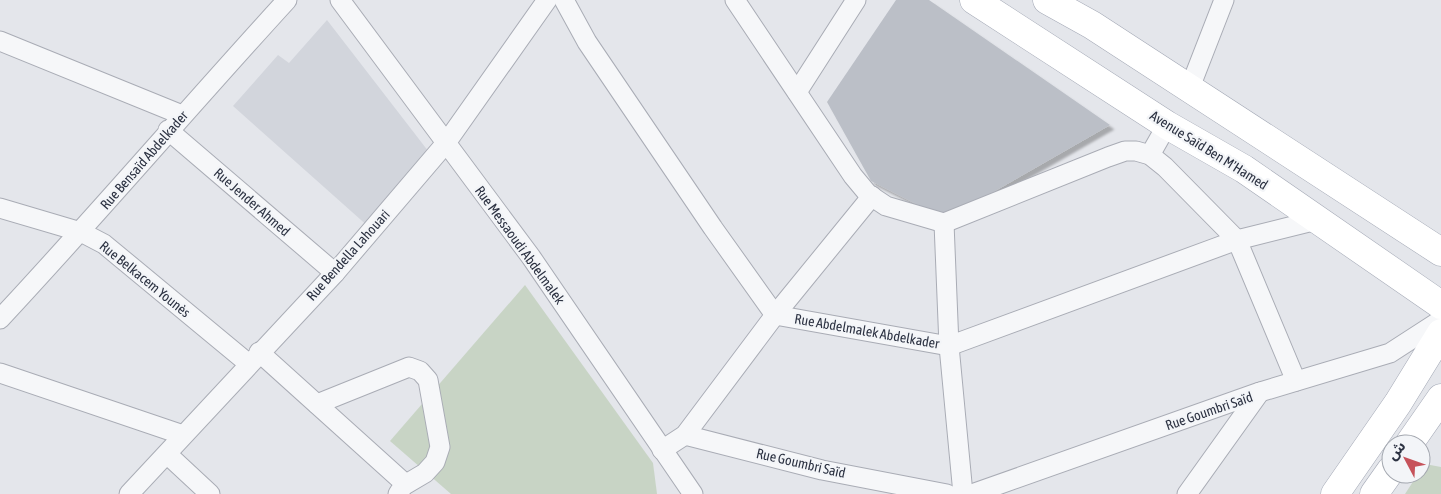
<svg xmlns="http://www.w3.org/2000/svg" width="1441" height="494" viewBox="0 0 1441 494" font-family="'Asap Condensed','Noto Sans Arabic',sans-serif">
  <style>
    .built { fill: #d2d5dc }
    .green { fill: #c8d4c5 }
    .building { fill: #bbbfc7; filter: url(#shadow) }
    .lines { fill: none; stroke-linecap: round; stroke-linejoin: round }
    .minor-casing { stroke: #a9acb5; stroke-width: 21 }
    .primary-casing { stroke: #a4a9b6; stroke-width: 29 }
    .minor { stroke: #f6f7f9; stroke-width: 19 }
    .primary { stroke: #fff; stroke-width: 28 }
    .labels { text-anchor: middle; stroke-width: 4.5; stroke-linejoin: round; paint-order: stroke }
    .street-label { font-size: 14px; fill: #2c3242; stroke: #f3f5f8 }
  </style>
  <defs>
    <filter id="shadow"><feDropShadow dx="4.5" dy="4.5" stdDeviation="1" flood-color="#0004"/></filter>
  </defs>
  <rect width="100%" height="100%" fill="#e4e6eb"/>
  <polygon class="built" points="327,20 432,156 370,228 233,106 278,55 289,63"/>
  <g class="green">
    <polygon points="525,285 653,463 657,494 451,494 390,441"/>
    <polygon points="1425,464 1441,467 1441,494 1405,494 1418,474 1421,474"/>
  </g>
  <polygon class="building" points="896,0 929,0 1110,125 946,219 871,181 827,102"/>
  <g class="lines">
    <defs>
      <g id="minor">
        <polyline points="340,0 531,257 693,494"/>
        <polyline points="564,0 587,42 713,228 775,315 949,346 1237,240 1317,220"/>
        <polyline points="735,0 853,176 868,194 886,206 944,223 1108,157 1125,151 1136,151 1150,155 1165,167 1237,240 1296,381"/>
        <polyline points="0,41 182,115"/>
        <polyline points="1189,90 1224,0"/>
        <polyline points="797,92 856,0"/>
        <polyline points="168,130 335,273"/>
        <polyline points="1150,155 1167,125"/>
        <polyline points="0,208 81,232 104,244 249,364"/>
        <polyline points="944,223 949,346 963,494"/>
        <path d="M0,319C98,214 190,106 287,0"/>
        <polyline points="259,352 401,480 403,486 398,494"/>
        <polyline points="0,373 183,435"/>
        <polyline points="317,404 409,367 420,371 428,380 440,447 435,462 425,473 403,486"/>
        <polyline points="685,435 822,470 947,494"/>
        <polyline points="662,450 685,435 775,315 872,196"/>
        <polyline points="167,454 210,494"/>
        <polyline points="129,494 335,273 446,143 547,0"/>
        <polyline points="972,494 1260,392 1390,353 1441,320"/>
        <polyline points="1187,494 1260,392"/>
      </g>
      <g id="primary">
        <polyline points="974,0 1167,125 1244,169 1441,305"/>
        <polyline points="1047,0 1092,25 1441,252"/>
        <polyline points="1409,444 1441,398"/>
        <polyline points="1335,494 1398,403 1441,333"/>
        <polyline points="1374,494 1391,470"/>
      </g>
    </defs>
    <use href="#minor" class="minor-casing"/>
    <use href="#primary" class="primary-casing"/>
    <use href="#minor" class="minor"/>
    <use href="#primary" class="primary"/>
  </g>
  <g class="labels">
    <g class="street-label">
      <text transform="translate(1209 150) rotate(32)" y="5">Avenue Saïd Ben M'Hamed</text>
      <text transform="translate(144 160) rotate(-49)" y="5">Rue Bensaïd Abdelkader</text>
      <text transform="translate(252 202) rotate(41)" y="5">Rue Jender Ahmed</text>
      <text transform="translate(520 245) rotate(54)" y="5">Rue Messaoudi Abdelmalek</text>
      <text transform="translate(348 255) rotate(-48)" y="5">Rue Bendella Lahouari</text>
      <text transform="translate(145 279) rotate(39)" y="5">Rue Belkacem Younès</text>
      <text transform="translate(867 331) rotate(10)" y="5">Rue Abdelmalek Abdelkader</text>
      <text transform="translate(1209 411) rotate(-19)" y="5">Rue Goumbri Saïd</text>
      <text transform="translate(801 463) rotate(13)" y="5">Rue Goumbri Saïd</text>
    </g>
  </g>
  <g transform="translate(1406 459) rotate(311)"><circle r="24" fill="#f3f5f8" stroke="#a3a7af"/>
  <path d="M0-4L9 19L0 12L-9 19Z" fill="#c6525a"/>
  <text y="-8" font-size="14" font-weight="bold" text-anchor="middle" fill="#2c3242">ش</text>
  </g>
</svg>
